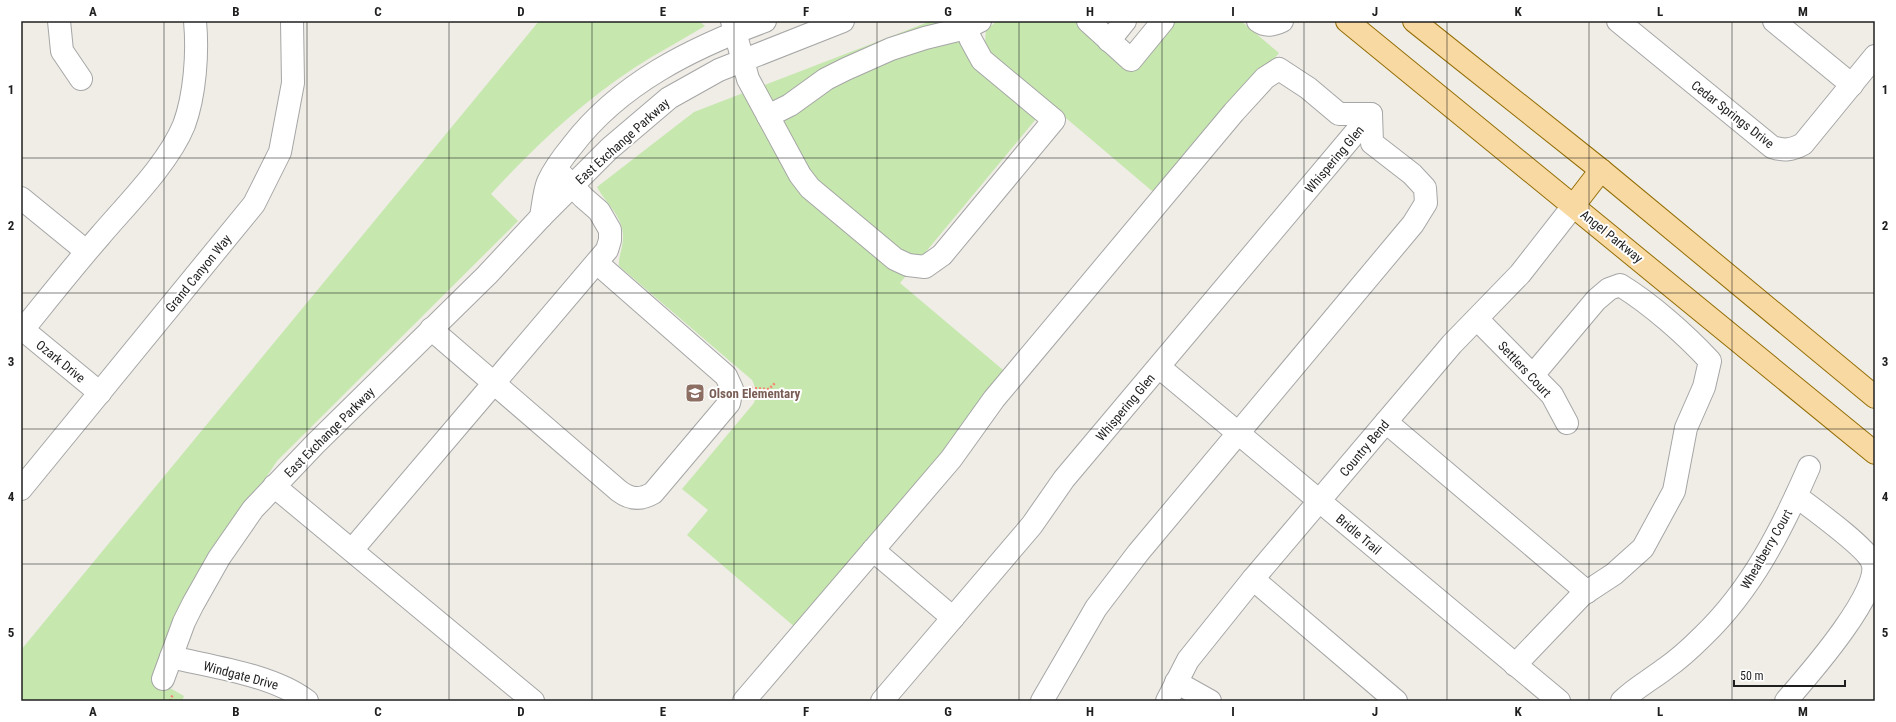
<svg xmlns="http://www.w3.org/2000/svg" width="1896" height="722" viewBox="0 0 1896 722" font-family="'Roboto Condensed',sans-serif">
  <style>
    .grass { fill: #c6e7ae }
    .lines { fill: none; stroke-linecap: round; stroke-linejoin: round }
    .minor-casing { stroke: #a6a6a6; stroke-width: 24 }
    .major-casing { stroke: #946e06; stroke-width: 24 }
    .path { stroke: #f48872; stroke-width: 2.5; stroke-dasharray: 2 2; stroke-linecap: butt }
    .minor { stroke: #fff; stroke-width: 22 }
    .major { stroke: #f8d9a2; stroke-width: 22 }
    .grid { fill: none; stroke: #1f1f1f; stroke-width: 1; stroke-opacity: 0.55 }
    .labels { text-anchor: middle; stroke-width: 4; stroke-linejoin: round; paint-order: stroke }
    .street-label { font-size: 13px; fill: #1f1f1f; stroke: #fff }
    .education-label { font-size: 13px; font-weight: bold; fill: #785e54; stroke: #fff; text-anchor: start }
    .neatline { fill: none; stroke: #1f1f1f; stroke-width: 1.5 }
    .grid-label { font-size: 13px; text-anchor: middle; font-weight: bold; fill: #1f1f1f }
  </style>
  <rect width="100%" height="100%" fill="#efede6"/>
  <g class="grass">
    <path d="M539,21H699L705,26C682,40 657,53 634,68C581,103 534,147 491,194L518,221L277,461L213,557L154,679L184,696L182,701H21V650Z"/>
    <path d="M931,21H950L974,68L1036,119L900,283L1009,375L796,628L687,535L708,510L682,489L754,403C757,394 756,388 752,380L619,266C618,257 623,248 623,238C624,217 606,204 597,187L694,112Z"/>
    <polygon points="997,21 1076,21 1132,69 1173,21 1241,21 1279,53 1158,196 988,52 985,42 986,30"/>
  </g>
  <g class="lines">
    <defs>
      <g id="minor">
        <polyline points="59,21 62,51 81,79"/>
        <polyline points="732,21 748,79 800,175 810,188 895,259 908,265 925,267 942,255 1054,120 982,60 971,40 963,21"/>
        <polyline points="1088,21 1131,60 1163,21"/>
        <path d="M1258,21C1266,27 1273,25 1282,21"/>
        <path d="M1618,21L1772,147C1784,151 1792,150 1803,144L1875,56"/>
        <polyline points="1774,21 1852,85"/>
        <polyline points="1109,41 1125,21"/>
        <polyline points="768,116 790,105 826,79 846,69 891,49 925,38 966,28 980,21"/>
        <polyline points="21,198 86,251"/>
        <path d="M541,217C543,206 544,192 548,182C554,169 563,157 572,146C620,83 692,48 765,21"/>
        <polyline points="1477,319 1552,395 1567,423"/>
        <polyline points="21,328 100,393"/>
        <path d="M431,329L619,491C631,500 641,500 653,493L729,403L732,389L726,376L597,263"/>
        <path d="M21,332C47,300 73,267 100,236C127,204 168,164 184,125C195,95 198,53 195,21"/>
        <polyline points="1159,367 1559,701"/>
        <polyline points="1386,422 1587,592"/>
        <polyline points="274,486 533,701"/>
        <polyline points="21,489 254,204 280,152 293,83 292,21"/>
        <polyline points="352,550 607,250 610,240 610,230 599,211 584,198 556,169"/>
        <polyline points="873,550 953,618"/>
        <polyline points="1253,579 1396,701"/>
        <path d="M171,657C213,667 274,675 307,701"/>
        <path d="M1515,665L1582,595L1614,574L1643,548L1674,491L1686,428L1704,387L1710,361C1686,335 1651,304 1620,285L1609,289L1596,300L1533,375"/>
        <polyline points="163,679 184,622 193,604 219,558 253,509 315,444 487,275 541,217 609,149 669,98 719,70 843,21"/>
        <polyline points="1176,682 1210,701"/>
        <polyline points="744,701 951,459 994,399 1234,112 1265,78 1279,69 1308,88 1339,114 1371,114 1372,143 1412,174 1425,188 1426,203 1413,224 1138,553 1096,608 1042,701"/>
        <polyline points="882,701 1032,525 1064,479 1371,114"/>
        <polyline points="1167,701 1188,660 1253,579 1452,344 1520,274 1574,205"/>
        <path d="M1622,701C1635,688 1652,679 1666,668C1679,659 1692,647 1703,636C1752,589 1782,529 1809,467"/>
        <path d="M1786,701C1805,679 1884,590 1872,562C1866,547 1812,508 1796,496"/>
      </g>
      <g id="major">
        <polyline points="1347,21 1875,453"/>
        <polyline points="1414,21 1601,170 1875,397"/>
        <polyline points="1574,205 1601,170"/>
      </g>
    </defs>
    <use href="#minor" class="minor-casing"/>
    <use href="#major" class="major-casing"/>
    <g class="path">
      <polyline points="751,388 769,389 775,383"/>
      <polyline points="170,701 173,694"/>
    </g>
    <use href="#minor" class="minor"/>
    <use href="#major" class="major"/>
  </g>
  <path class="grid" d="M164,21V701M307,21V701M449,21V701M592,21V701M734,21V701M877,21V701M1019,21V701M1162,21V701M1304,21V701M1447,21V701M1589,21V701M1732,21V701M21,158H1875M21,293H1875M21,429H1875M21,564H1875"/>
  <defs>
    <symbol id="school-square" viewBox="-11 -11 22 22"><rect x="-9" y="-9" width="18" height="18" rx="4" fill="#8d6e63" stroke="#fff"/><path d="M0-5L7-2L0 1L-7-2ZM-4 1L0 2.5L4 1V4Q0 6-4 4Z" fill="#fff"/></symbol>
  </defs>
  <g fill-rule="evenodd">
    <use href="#school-square" x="684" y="382" width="22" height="22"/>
  </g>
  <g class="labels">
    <g class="street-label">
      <text transform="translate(1733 114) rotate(38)" y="5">Cedar Springs Drive</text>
      <text transform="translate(622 141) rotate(-42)" y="5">East Exchange Parkway</text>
      <text transform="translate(1334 159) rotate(-50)" y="5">Whispering Glen</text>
      <text transform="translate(1612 236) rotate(39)" y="5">Angel Parkway</text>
      <text transform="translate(198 273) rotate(-51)" y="5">Grand Canyon Way</text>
      <text transform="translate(61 361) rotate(39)" y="5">Ozark Drive</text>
      <text transform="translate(1525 369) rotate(47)" y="5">Settlers Court</text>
      <text transform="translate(1125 407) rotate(-50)" y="5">Whispering Glen</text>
      <text transform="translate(329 432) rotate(-45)" y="5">East Exchange Parkway</text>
      <text transform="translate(1364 448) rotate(-50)" y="5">Country Bend</text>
      <text transform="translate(1359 534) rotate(40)" y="5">Bridle Trail</text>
      <text transform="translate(1766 549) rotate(-60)" y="5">Wheatberry Court</text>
      <text transform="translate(241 675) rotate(15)" y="5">Windgate Drive</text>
    </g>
    <g class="education-label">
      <text x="709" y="398">Olson Elementary</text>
    </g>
  </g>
  <rect width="1896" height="722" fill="none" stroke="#ffffff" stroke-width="44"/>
  <path d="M1734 680v6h111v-6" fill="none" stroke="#1f1f1f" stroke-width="2"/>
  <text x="1740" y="680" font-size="12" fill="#1f1f1f" stroke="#ffffff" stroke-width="3" paint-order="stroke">50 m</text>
  <rect x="22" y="22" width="1852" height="678" class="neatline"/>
  <g class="grid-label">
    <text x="93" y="16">A</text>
    <text x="236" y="16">B</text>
    <text x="378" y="16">C</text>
    <text x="521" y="16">D</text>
    <text x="663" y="16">E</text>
    <text x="806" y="16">F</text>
    <text x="948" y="16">G</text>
    <text x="1090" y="16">H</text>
    <text x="1233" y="16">I</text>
    <text x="1375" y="16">J</text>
    <text x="1518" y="16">K</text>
    <text x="1660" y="16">L</text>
    <text x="1803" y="16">M</text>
    <text x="11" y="94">1</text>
    <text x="1885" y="94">1</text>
    <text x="11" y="230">2</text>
    <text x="1885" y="230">2</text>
    <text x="11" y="366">3</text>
    <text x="1885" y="366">3</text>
    <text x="11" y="501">4</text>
    <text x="1885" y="501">4</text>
    <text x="11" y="637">5</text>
    <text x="1885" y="637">5</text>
    <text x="93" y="716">A</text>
    <text x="236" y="716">B</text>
    <text x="378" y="716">C</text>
    <text x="521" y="716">D</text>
    <text x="663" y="716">E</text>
    <text x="806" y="716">F</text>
    <text x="948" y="716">G</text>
    <text x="1090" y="716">H</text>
    <text x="1233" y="716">I</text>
    <text x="1375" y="716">J</text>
    <text x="1518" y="716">K</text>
    <text x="1660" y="716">L</text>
    <text x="1803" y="716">M</text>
  </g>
</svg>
